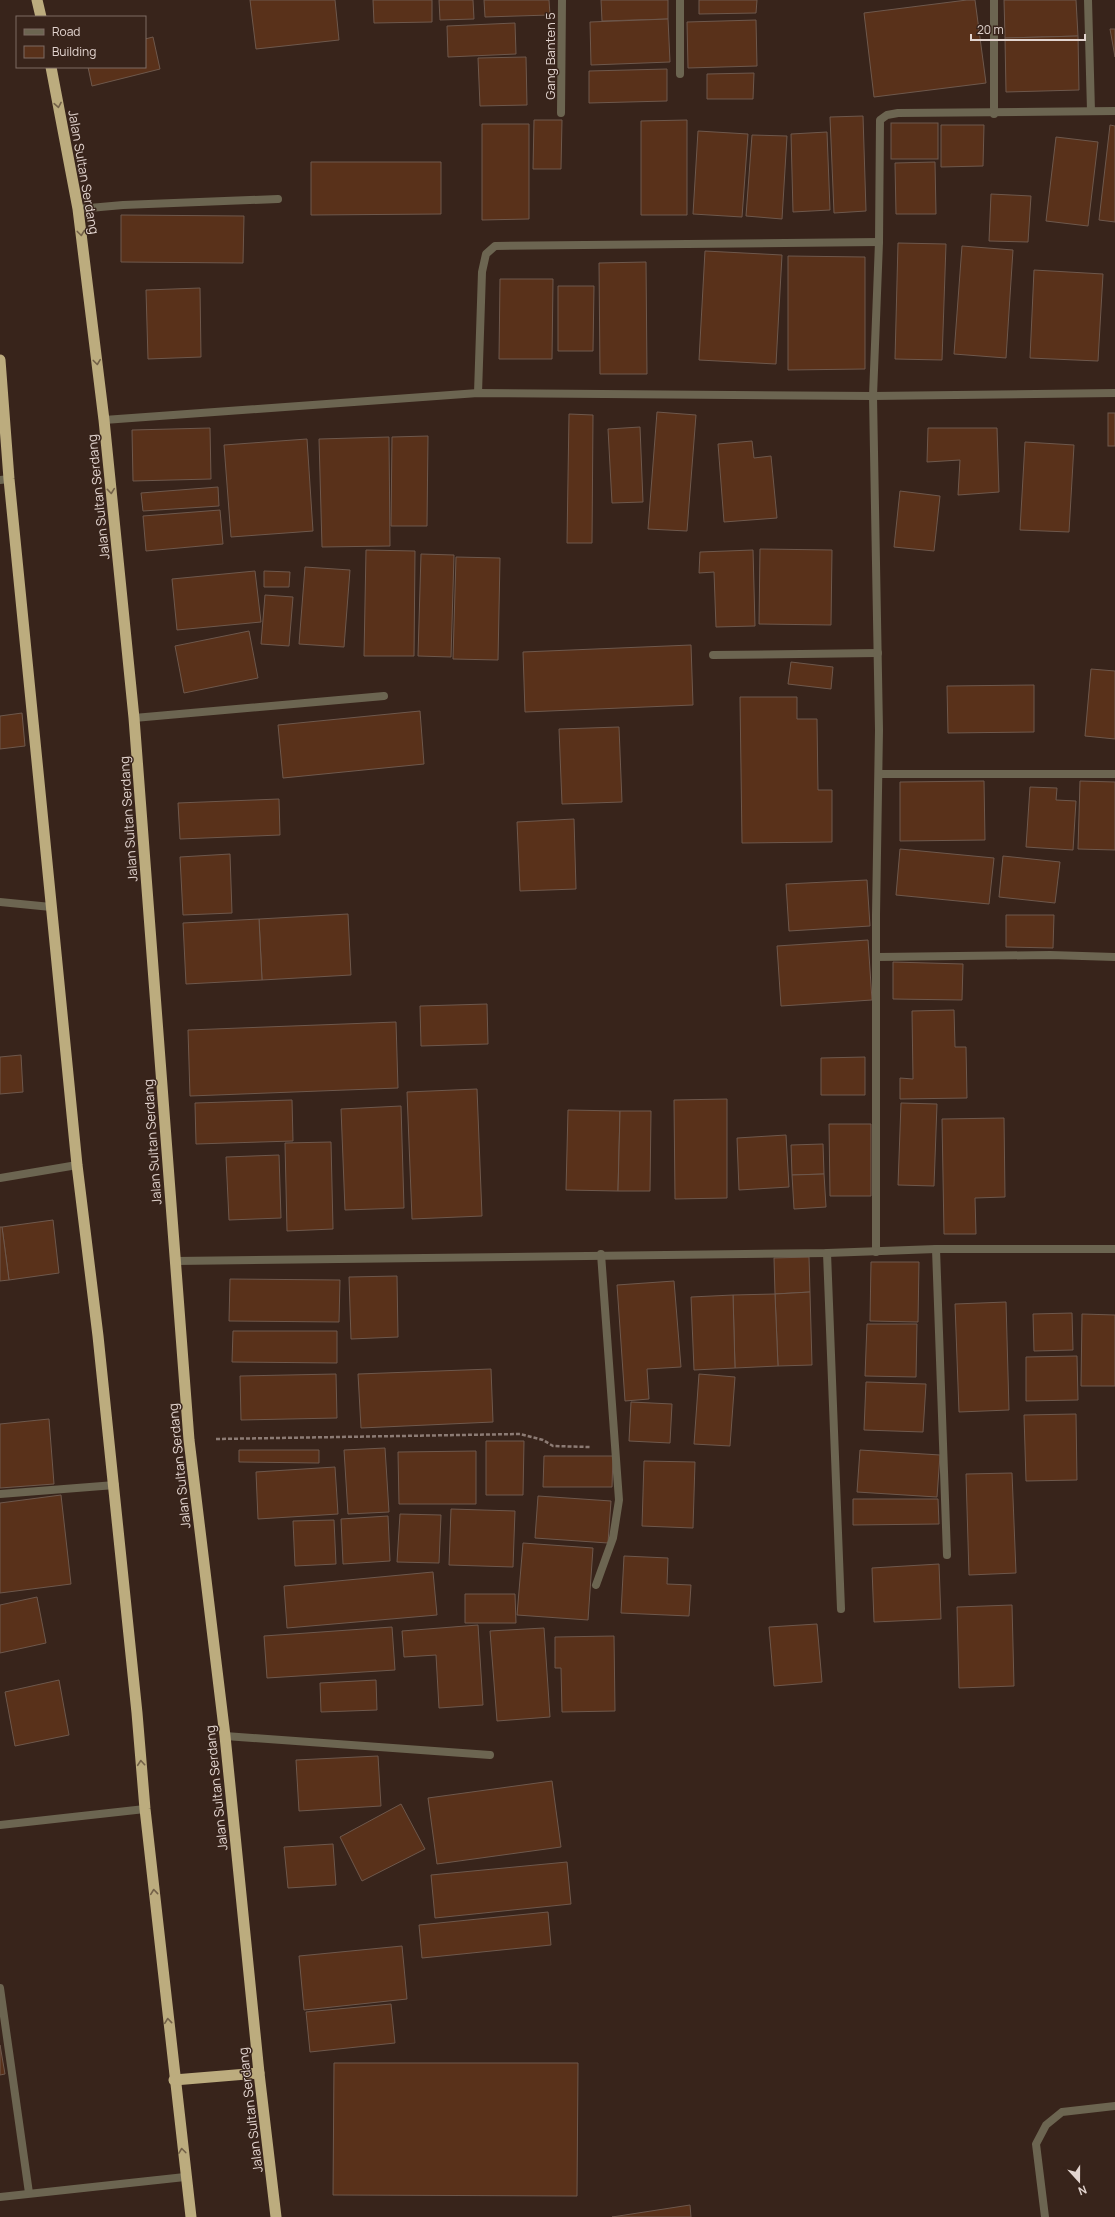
<svg xmlns="http://www.w3.org/2000/svg" width="1115" height="2217" viewBox="0 0 1115 2217" font-family="Manrope,sans-serif">
  <style>
    .building { fill: #59311a; stroke: #6e584c }
    .lines { fill: none; stroke-linecap: round; stroke-linejoin: round }
    .path { stroke: #8c7b74; stroke-width: 2.5; stroke-dasharray: 4 2; stroke-linecap: butt }
    .service { stroke: #6c6551; stroke-width: 8 }
    .minor { stroke: #6c6551; stroke-width: 8 }
    .trunk { stroke: #bcac7e; stroke-width: 11 }
    .oneway { stroke: #736148 }
    .labels { text-anchor: middle; stroke-width: 3; stroke-linejoin: round; paint-order: stroke }
    .street-label { font-size: 13px; fill: #e2d4cf; stroke: #38241b }
  </style>
  <rect width="100%" height="100%" fill="#38241b"/>
  <g class="building">
    <polygon points="250,0 335,0 339,40 256,49"/>
    <polygon points="373,0 432,0 432,22 374,23"/>
    <polygon points="439,0 473,0 474,19 440,20"/>
    <polygon points="484,0 549,0 550,15 485,17"/>
    <polygon points="601,0 668,0 668,19 602,21"/>
    <polygon points="699,0 757,0 756,13 699,14"/>
    <polygon points="967,0 975,0 986,83 874,97 864,13"/>
    <polygon points="1004,0 1076,0 1078,36 1005,38"/>
    <polygon points="668,19 670,62 591,65 590,22"/>
    <polygon points="756,20 757,66 688,68 687,22"/>
    <polygon points="515,23 516,54 448,57 447,26"/>
    <polygon points="1110,29 1115,29 1115,57"/>
    <polygon points="1078,36 1079,90 1006,92 1005,38"/>
    <polygon points="153,37 160,69 92,86 88,67 145,67 145,39"/>
    <polygon points="526,57 527,105 480,106 478,58"/>
    <polygon points="667,69 667,101 589,103 589,71"/>
    <polygon points="754,73 753,99 707,99 707,74"/>
    <polygon points="863,116 866,211 834,213 830,117"/>
    <polygon points="534,120 562,120 561,169 533,169"/>
    <polygon points="687,120 687,215 641,215 641,121"/>
    <rect x="891" y="123" width="47" height="36"/>
    <polygon points="482,124 529,124 529,219 482,220"/>
    <polygon points="941,125 984,125 983,166 941,167"/>
    <polygon points="1110,125 1115,126 1115,222 1099,220"/>
    <polygon points="698,131 748,134 742,217 693,214"/>
    <polygon points="827,132 830,210 793,212 791,134"/>
    <polygon points="752,135 787,136 782,219 746,216"/>
    <polygon points="1056,137 1098,142 1088,226 1046,221"/>
    <polygon points="311,162 441,162 441,214 311,215"/>
    <polygon points="935,162 936,214 896,214 895,163"/>
    <polygon points="991,194 1031,196 1028,242 989,241"/>
    <polygon points="121,215 244,216 243,263 121,262"/>
    <polygon points="898,243 946,244 942,360 895,359"/>
    <polygon points="962,246 1013,250 1006,358 954,354"/>
    <polygon points="705,251 782,255 776,364 699,360"/>
    <polygon points="788,256 865,257 865,369 788,370"/>
    <polygon points="646,262 647,374 600,374 599,263"/>
    <polygon points="1034,270 1103,274 1098,361 1030,358"/>
    <polygon points="500,279 553,279 552,359 499,359"/>
    <polygon points="558,286 594,286 593,351 558,351"/>
    <polygon points="200,288 201,357 148,359 146,290"/>
    <polygon points="657,412 696,415 687,531 648,529"/>
    <rect x="1108" y="413" width="7" height="33"/>
    <polygon points="569,414 593,415 592,543 567,543"/>
    <polygon points="640,427 643,502 612,503 608,429"/>
    <polygon points="210,428 211,479 133,481 132,430"/>
    <polygon points="928,428 997,428 999,492 958,495 960,460 927,462"/>
    <polygon points="428,436 427,526 391,526 392,437"/>
    <polygon points="389,437 390,546 322,547 319,439"/>
    <polygon points="307,439 313,531 231,537 224,445"/>
    <polygon points="752,441 754,458 771,456 777,518 724,522 718,444"/>
    <polygon points="1025,442 1074,445 1069,532 1020,530"/>
    <polygon points="218,487 219,506 143,511 141,493"/>
    <polygon points="900,491 940,496 934,551 894,547"/>
    <polygon points="220,510 223,544 146,551 143,516"/>
    <polygon points="760,549 832,550 831,625 759,624"/>
    <polygon points="366,550 415,551 414,656 364,656"/>
    <polygon points="753,550 755,626 716,627 714,572 699,573 700,552"/>
    <polygon points="421,554 454,555 451,657 418,656"/>
    <polygon points="456,557 500,558 498,660 453,659"/>
    <polygon points="305,567 350,570 344,647 299,644"/>
    <polygon points="255,571 261,622 177,630 172,579"/>
    <polygon points="264,571 290,572 289,587 264,587"/>
    <polygon points="265,595 293,597 289,646 261,644"/>
    <polygon points="249,631 258,678 184,693 175,646"/>
    <polygon points="691,645 693,705 525,712 523,652"/>
    <polygon points="791,662 833,667 831,689 788,684"/>
    <polygon points="1091,669 1115,671 1115,739 1085,736"/>
    <polygon points="1034,685 1034,732 948,733 947,686"/>
    <polygon points="740,697 797,697 797,719 817,719 818,790 832,790 832,842 742,843"/>
    <polygon points="420,711 424,764 283,778 278,725"/>
    <polygon points="22,713 25,746 0,749 0,716"/>
    <polygon points="619,727 622,802 562,804 559,729"/>
    <polygon points="984,781 985,840 900,841 900,782"/>
    <polygon points="1080,781 1115,782 1115,850 1078,849"/>
    <polygon points="1030,787 1057,788 1056,800 1076,801 1073,850 1026,847"/>
    <polygon points="279,799 280,835 180,839 178,803"/>
    <polygon points="574,819 576,889 520,891 517,822"/>
    <polygon points="900,849 994,858 989,904 896,895"/>
    <polygon points="230,854 232,913 183,915 180,857"/>
    <polygon points="1003,856 1060,862 1055,903 999,897"/>
    <polygon points="867,880 870,926 789,931 786,884"/>
    <polygon points="348,914 351,975 262,980 259,919"/>
    <polygon points="1006,915 1054,915 1053,948 1006,947"/>
    <polygon points="259,919 262,980 186,984 183,923"/>
    <polygon points="868,940 872,1000 781,1006 777,946"/>
    <polygon points="893,962 963,964 962,1000 893,999"/>
    <polygon points="487,1004 488,1044 421,1046 420,1006"/>
    <polygon points="954,1010 955,1047 966,1047 967,1098 900,1099 900,1078 913,1079 912,1011"/>
    <polygon points="396,1022 398,1088 190,1096 188,1030"/>
    <polygon points="21,1055 23,1092 0,1094 0,1057"/>
    <polygon points="865,1057 865,1095 821,1095 821,1058"/>
    <polygon points="477,1089 482,1216 412,1219 407,1092"/>
    <polygon points="727,1099 727,1198 675,1199 674,1100"/>
    <polygon points="292,1100 293,1141 196,1144 195,1103"/>
    <polygon points="901,1103 937,1104 934,1186 898,1185"/>
    <polygon points="401,1106 404,1208 345,1210 341,1109"/>
    <polygon points="568,1110 620,1111 618,1191 566,1190"/>
    <polygon points="620,1111 651,1111 650,1191 618,1191"/>
    <polygon points="1004,1118 1005,1197 975,1198 976,1234 944,1234 942,1119"/>
    <polygon points="829,1124 871,1124 871,1196 830,1196"/>
    <polygon points="786,1135 789,1187 739,1190 737,1138"/>
    <polygon points="331,1142 333,1229 287,1231 285,1143"/>
    <polygon points="823,1144 824,1174 792,1175 791,1145"/>
    <polygon points="279,1155 281,1218 229,1220 226,1157"/>
    <polygon points="824,1174 826,1207 794,1209 792,1175"/>
    <polygon points="53,1220 59,1273 9,1280 2,1227"/>
    <polygon points="0,1227 2,1227 9,1280 0,1281"/>
    <polygon points="809,1257 810,1292 775,1294 774,1258"/>
    <polygon points="871,1262 919,1262 918,1322 870,1321"/>
    <polygon points="397,1276 398,1337 351,1339 349,1277"/>
    <polygon points="230,1279 340,1280 339,1322 229,1321"/>
    <polygon points="674,1281 681,1367 647,1369 649,1399 625,1401 617,1285"/>
    <polygon points="810,1292 812,1365 778,1366 775,1294"/>
    <polygon points="775,1294 778,1366 735,1368 733,1295"/>
    <polygon points="733,1295 735,1368 694,1370 691,1297"/>
    <polygon points="1006,1302 1009,1410 959,1412 955,1304"/>
    <polygon points="1072,1313 1073,1350 1034,1351 1033,1314"/>
    <polygon points="1082,1314 1115,1315 1115,1386 1081,1386"/>
    <polygon points="867,1324 917,1324 916,1377 865,1376"/>
    <polygon points="233,1331 337,1331 337,1363 232,1362"/>
    <polygon points="1077,1356 1078,1400 1026,1401 1026,1357"/>
    <polygon points="491,1369 493,1422 361,1428 358,1374"/>
    <polygon points="336,1374 337,1418 241,1420 240,1376"/>
    <polygon points="699,1374 735,1377 730,1446 694,1444"/>
    <polygon points="866,1382 926,1384 923,1432 864,1430"/>
    <polygon points="631,1402 672,1404 670,1443 629,1441"/>
    <polygon points="1076,1414 1077,1480 1026,1481 1024,1415"/>
    <polygon points="49,1419 54,1484 0,1488 0,1424"/>
    <polygon points="486,1441 524,1441 523,1495 486,1495"/>
    <polygon points="385,1448 389,1512 348,1514 344,1450"/>
    <polygon points="239,1450 319,1450 319,1463 239,1462"/>
    <polygon points="860,1450 940,1455 937,1497 857,1492"/>
    <polygon points="476,1451 476,1504 399,1504 398,1452"/>
    <polygon points="544,1456 613,1456 612,1487 543,1487"/>
    <polygon points="644,1461 695,1462 693,1528 642,1526"/>
    <polygon points="335,1467 338,1514 258,1519 256,1472"/>
    <polygon points="1012,1473 1016,1573 969,1575 966,1474"/>
    <polygon points="61,1495 71,1584 0,1593 0,1503"/>
    <polygon points="538,1496 611,1501 608,1543 535,1538"/>
    <polygon points="853,1499 938,1499 939,1524 853,1525"/>
    <polygon points="451,1509 515,1511 513,1567 449,1565"/>
    <polygon points="400,1514 441,1515 439,1563 397,1562"/>
    <polygon points="388,1516 390,1561 343,1564 341,1519"/>
    <polygon points="334,1520 336,1564 295,1566 293,1521"/>
    <polygon points="523,1543 593,1548 588,1620 517,1615"/>
    <polygon points="624,1556 668,1558 667,1584 691,1585 689,1616 621,1613"/>
    <polygon points="939,1564 941,1619 874,1622 872,1568"/>
    <polygon points="433,1572 437,1615 287,1628 284,1586"/>
    <polygon points="465,1594 515,1594 516,1623 465,1623"/>
    <polygon points="37,1597 46,1643 0,1653 0,1605"/>
    <polygon points="1012,1605 1014,1686 959,1688 957,1607"/>
    <polygon points="817,1624 822,1682 774,1686 769,1627"/>
    <polygon points="478,1625 483,1705 439,1708 436,1655 404,1657 402,1631"/>
    <polygon points="392,1627 395,1670 267,1678 264,1636"/>
    <polygon points="544,1628 550,1717 497,1721 490,1631"/>
    <polygon points="614,1636 615,1711 562,1712 561,1668 555,1668 555,1637"/>
    <polygon points="59,1680 69,1735 15,1746 5,1692"/>
    <polygon points="376,1680 377,1710 321,1712 320,1683"/>
    <polygon points="378,1756 381,1806 299,1811 296,1760"/>
    <polygon points="552,1781 561,1847 437,1864 428,1798"/>
    <polygon points="401,1804 425,1849 362,1881 340,1837"/>
    <polygon points="333,1844 336,1885 288,1888 284,1847"/>
    <polygon points="567,1862 571,1904 435,1918 431,1875"/>
    <polygon points="548,1912 551,1945 422,1958 419,1925"/>
    <polygon points="402,1946 407,1999 304,2010 299,1956"/>
    <polygon points="391,2004 395,2043 310,2052 306,2012"/>
    <polygon points="0,2045 5,2074 0,2075"/>
    <polygon points="334,2063 578,2063 577,2196 333,2195"/>
    <polygon points="690,2205 691,2217 612,2217"/>
  </g>
  <g class="lines">
    <polyline class="path" points="216,1439 520,1434 543,1440 553,1446 590,1447"/>
    <g class="service">
      <polyline points="78,209 123,205 278,199"/>
      <polyline points="0,1178 77,1165"/>
    </g>
    <g class="minor">
      <polyline points="680,0 680,74"/>
      <polyline points="994,0 994,114"/>
      <polyline points="1088,0 1091,111"/>
      <polyline points="561,113 562,0"/>
      <polyline points="478,393 482,272 486,254 495,246 879,242"/>
      <polyline points="104,420 478,393 873,396 1115,393"/>
      <polyline points="0,480 9,479"/>
      <polyline points="713,655 878,653"/>
      <polyline points="134,718 384,696"/>
      <polyline points="879,774 1115,774"/>
      <polyline points="0,902 51,907"/>
      <polyline points="877,957 1050,955 1115,957"/>
      <polyline points="936,1249 947,1555"/>
      <polyline points="876,1252 876,915 879,730 873,396 879,242 880,120 887,115 898,113 1115,111"/>
      <polyline points="827,1253 841,1609"/>
      <polyline points="175,1261 827,1253 936,1249 1115,1249"/>
      <polyline points="0,1494 115,1485"/>
      <polyline points="596,1585 613,1538 619,1500 601,1254"/>
      <polyline points="225,1736 490,1755"/>
      <polyline points="0,1825 145,1809"/>
      <polyline points="0,1988 29,2193"/>
      <polyline points="0,2197 185,2177"/>
      <polyline points="1045,2217 1036,2144 1046,2125 1062,2112 1115,2106"/>
    </g>
    <g class="trunk">
      <polyline points="37,0 41,17"/>
      <polyline points="51,67 78,209 104,420 134,718 189,1440 225,1736 259,2073 276,2217"/>
      <polyline points="0,360 9,479 77,1165 98,1336 137,1713 145,1809 191,2217"/>
      <polyline points="174,2080 259,2073"/>
    </g>
  </g>
  <defs><path id="oneway-chevron" d="M-2-3.5L2.5 0L-2 3.5" fill="none" stroke-width="1.6" stroke-linecap="round" stroke-linejoin="round"/></defs>
  <g class="oneway">
    <use href="#oneway-chevron" transform="translate(58 105) rotate(80)"/>
    <use href="#oneway-chevron" transform="translate(81 233) rotate(83)"/>
    <use href="#oneway-chevron" transform="translate(97 362) rotate(83)"/>
    <use href="#oneway-chevron" transform="translate(111 491) rotate(84)"/>
    <use href="#oneway-chevron" transform="translate(141 1763) rotate(-95)"/>
    <use href="#oneway-chevron" transform="translate(154 1892) rotate(-96)"/>
    <use href="#oneway-chevron" transform="translate(168 2021) rotate(-96)"/>
    <use href="#oneway-chevron" transform="translate(182 2151) rotate(-97)"/>
  </g>
  <g class="labels">
    <g class="street-label">
      <text transform="translate(550 56) rotate(-90)" y="5">Gang Banten 5</text>
      <text transform="translate(84 172) rotate(80)" y="5">Jalan Sultan Serdang</text>
      <text transform="translate(98 497) rotate(-96)" y="5">Jalan Sultan Serdang</text>
      <text transform="translate(128 819) rotate(-94)" y="5">Jalan Sultan Serdang</text>
      <text transform="translate(152 1142) rotate(-94)" y="5">Jalan Sultan Serdang</text>
      <text transform="translate(179 1466) rotate(-96)" y="5">Jalan Sultan Serdang</text>
      <text transform="translate(216 1788) rotate(-96)" y="5">Jalan Sultan Serdang</text>
      <text transform="translate(250 2110) rotate(-97)" y="5">Jalan Sultan Serdang</text>
    </g>
  </g>
  <rect x="16" y="16" width="130" height="52" fill="#38241b" stroke="#7c6a63"/>
  <rect x="24" y="29" width="20" height="6" fill="#6c6551" stroke="#7c6a63"/>
  <text x="52" y="36" font-size="12" fill="#e2d4cf">Road</text>
  <rect x="24" y="46" width="20" height="12" fill="#59311a" stroke="#7c6a63"/>
  <text x="52" y="56" font-size="12" fill="#e2d4cf">Building</text>
  <g transform="translate(1079 2181) rotate(159)" stroke="#38241b" stroke-width="3" paint-order="stroke">
  <path d="M0-3L7 15L0 10L-7 15Z" fill="#e2d4cf"/>
  <text y="-6" font-size="11" font-weight="bold" text-anchor="middle" fill="#e2d4cf">N</text>
  </g>
  <path d="M971 34v6h114v-6" fill="none" stroke="#e2d4cf" stroke-width="2"/>
  <text x="977" y="34" font-size="12" fill="#e2d4cf" stroke="#38241b" stroke-width="3" paint-order="stroke">20 m</text>
</svg>
